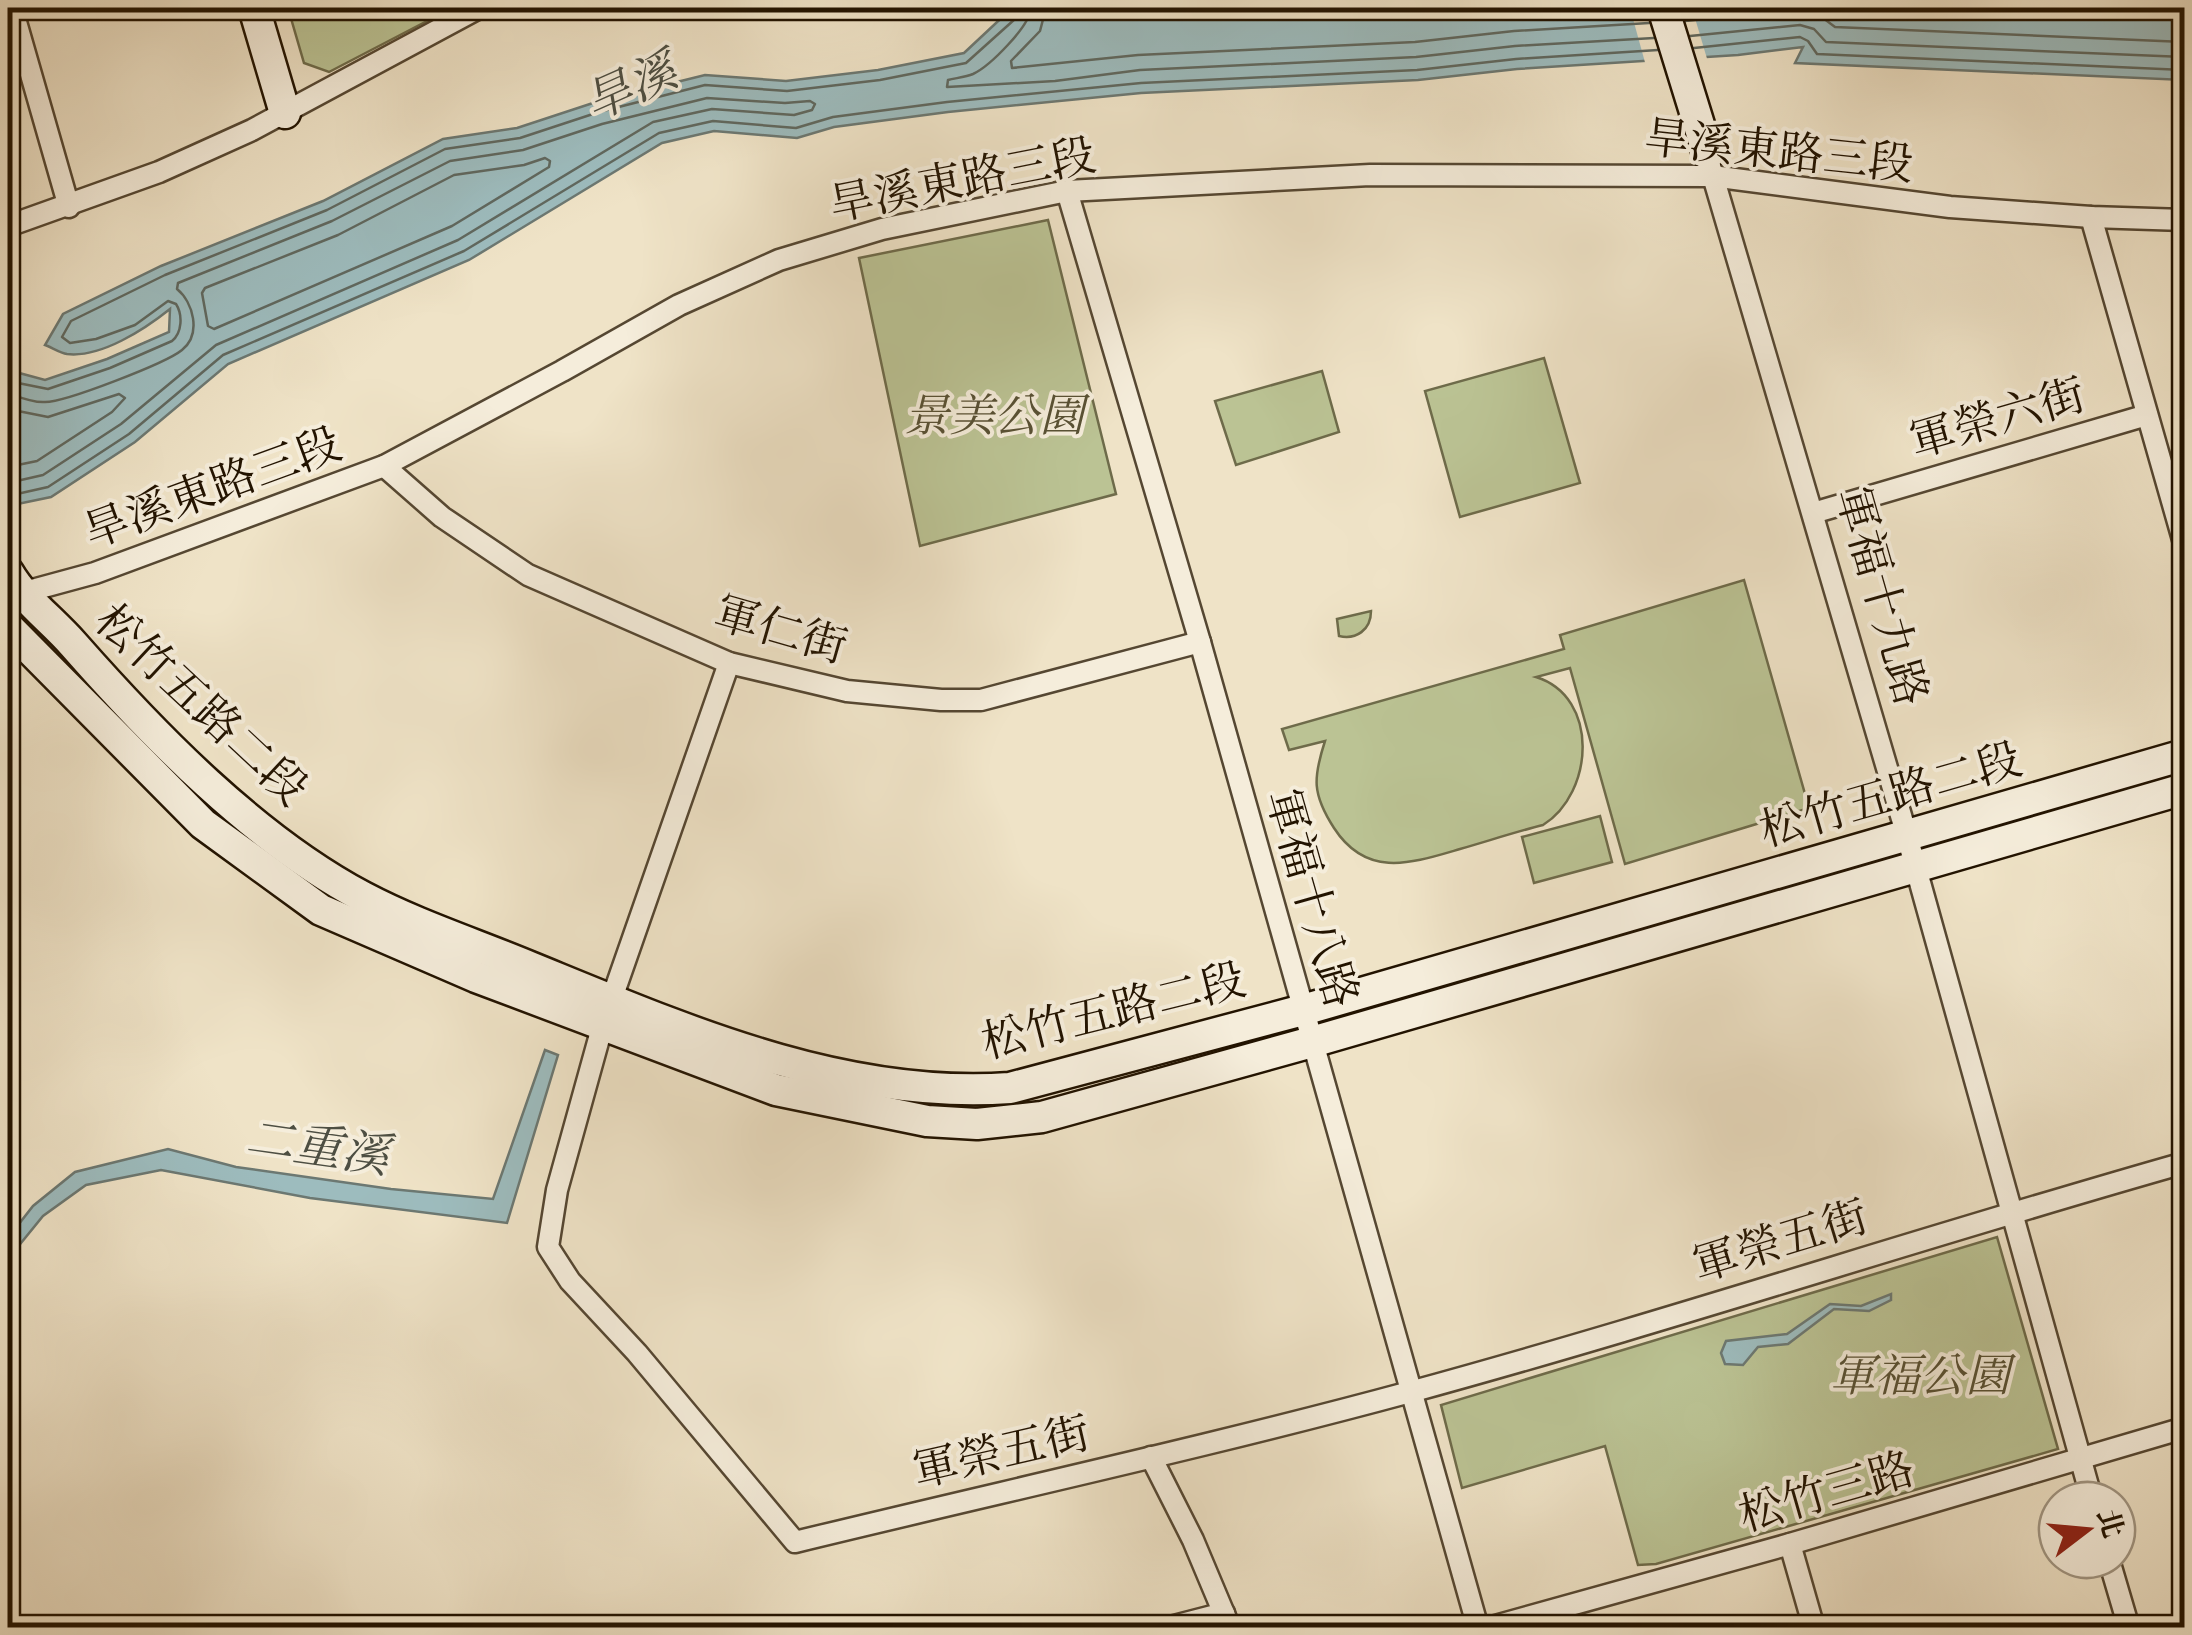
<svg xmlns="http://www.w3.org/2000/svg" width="2192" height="1635" viewBox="0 0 2192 1635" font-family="'EB Garamond','Noto Serif TC',serif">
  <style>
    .green { fill: #bbc394; stroke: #6e6b4a; stroke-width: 2.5 }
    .water { fill: #9dbcbe; stroke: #6c7872; stroke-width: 2.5 }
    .pier { fill: #efe3c7 }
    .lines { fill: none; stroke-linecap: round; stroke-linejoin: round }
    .shore { stroke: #60685f; stroke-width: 2.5 }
    .street-casing { stroke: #554732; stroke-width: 25 }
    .secondary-casing { stroke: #221300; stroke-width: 35 }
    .street { stroke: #f5eddb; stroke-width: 20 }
    .secondary { stroke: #f5eddb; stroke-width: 30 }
    .labels { text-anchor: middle; stroke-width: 8; stroke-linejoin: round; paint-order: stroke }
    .street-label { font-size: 45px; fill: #221300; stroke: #f5eddb }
    .park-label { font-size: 45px; font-style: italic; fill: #585134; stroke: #f5eddb }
    .water-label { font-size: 48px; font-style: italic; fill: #4d4e42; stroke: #f5eddb }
  </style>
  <rect width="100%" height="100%" fill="#efe3c7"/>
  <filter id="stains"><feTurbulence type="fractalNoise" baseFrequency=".002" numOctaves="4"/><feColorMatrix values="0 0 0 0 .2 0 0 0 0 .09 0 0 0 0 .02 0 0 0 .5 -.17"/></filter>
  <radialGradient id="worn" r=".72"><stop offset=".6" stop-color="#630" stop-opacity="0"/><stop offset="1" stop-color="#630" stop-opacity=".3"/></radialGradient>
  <g class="green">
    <polygon points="288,8 452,8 329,72 304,63"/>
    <polygon points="1048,220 1116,494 920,546 859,258"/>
    <polygon points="1544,358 1580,483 1460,517 1425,391"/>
    <polygon points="1322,371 1339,432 1236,465 1215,401"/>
    <path d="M1744,580L1809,808L1625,864L1570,668L1536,677C1600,697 1594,793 1543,825C1515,832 1488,841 1460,849C1412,863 1367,879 1334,828C1312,794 1313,778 1325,741L1289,750L1282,729L1564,649L1560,635Z"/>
    <path d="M1371,611C1371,630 1356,640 1339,636L1337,619Z"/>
    <polygon points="1600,816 1612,862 1534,883 1522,837"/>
    <polygon points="1997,1237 2058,1449 1656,1564 1638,1565 1605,1446 1462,1488 1441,1405"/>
  </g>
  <g class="water">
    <path d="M1021,8H2184V80L1795,63L1803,47L1738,55L1517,69L1418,80L1141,93L948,112L834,127L797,138L714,131L662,143L469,260L228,364L135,442L51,497L8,506V370L45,380L107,359L169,332L170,309C145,329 101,358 67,354C60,353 51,347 45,345L63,314L161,266L323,201L443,139L517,128L596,102L705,75L786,81L878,70L964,53L1011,9Z"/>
    <polygon points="545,1050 558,1055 507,1223 310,1198 161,1170 86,1185 43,1216 8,1259 8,1238 33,1206 75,1172 168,1149 236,1167 391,1189 493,1199"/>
    <polygon points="1891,1294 1891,1300 1869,1311 1834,1309 1788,1344 1758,1347 1743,1365 1725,1364 1721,1353 1726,1341 1787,1334 1830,1304 1861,1306"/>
  </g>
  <polygon class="pier" points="1630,8 1692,8 1708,62 1646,66"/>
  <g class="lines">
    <g class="shore">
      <path d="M1031,8C1030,26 990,66 973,74C966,77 956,78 948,80L947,87L1055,81L1140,70L1416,57L1515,46L1654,38"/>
      <polyline points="1046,8 1040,31 1011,61 1012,68 1138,55 1415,42 1514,31 1649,23"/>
      <polyline points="1685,21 1800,10 1819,15 1835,27 2184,42"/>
      <polyline points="1690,36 1800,25 1814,29 1826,42 2184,57"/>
      <polyline points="1694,48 1800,37 1808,41 1817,54 2184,70"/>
      <polygon points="545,158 550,161 549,167 452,226 214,329 208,326 202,293 205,288 338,235 454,175 524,165"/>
      <path d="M8,381L48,389L110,368L172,341C182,333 183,315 176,304L168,301L135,325L96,339L70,343L62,337L71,321L165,275L327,210L445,149L520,138L599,112L705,85L787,91L880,80L966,63L1015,19L1019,8"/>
      <path d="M8,393C19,397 33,403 45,402C66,402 166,363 182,350C202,334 193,302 177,289L178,283L332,221L450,161L523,150L602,124L707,98L785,103L810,101L815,104L812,110L794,115L712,109L653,122L458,240L216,345L121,424L43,475L8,483"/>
      <polyline points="8,409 48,417 119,394 125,398 112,412 37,461 8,467"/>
      <polyline points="8,496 48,487 129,434 223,355 464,251 659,133 713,121 796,128 833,117 947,102 1141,83 1417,70 1516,59 1658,50"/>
    </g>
    <defs>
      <g id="street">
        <polyline points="12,8 69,207"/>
        <polyline points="1710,166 1907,836 2092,1500"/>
        <polyline points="1067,191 1200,642 1478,1628"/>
        <polyline points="2091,217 2184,543"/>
        <polyline points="8,226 159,172 252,130 479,8"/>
        <polyline points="384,466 442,517 528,575 729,663 847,691 941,700 981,700 1200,642"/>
        <polyline points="1813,513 2147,415"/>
        <polyline points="14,595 95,573 384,466 562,371 679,305 779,260 882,229 1067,191 1370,175 1712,176 1950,207 2091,217 2184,220"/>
        <path d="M729,663L603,1024L557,1190L548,1247L570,1281L637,1353L795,1542C1000,1492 1207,1447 1410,1392C1670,1321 1926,1236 2184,1163"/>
        <polyline points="1151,1457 1193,1540 1230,1628"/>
        <polyline points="1790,1544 1814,1628"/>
        <polyline points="2109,1560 2129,1628"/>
        <polyline points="1166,1628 1224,1613"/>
        <polyline points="1488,1628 1790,1544 2184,1428"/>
      </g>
      <g id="secondary">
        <polyline points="254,8 285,113"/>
        <polyline points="1663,8 1708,154"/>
        <path d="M8,572C25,601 51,619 73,644C154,736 254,839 363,897C416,925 475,944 530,967C682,1029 842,1100 1010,1088L1303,1010L2184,755"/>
        <polyline points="8,627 203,824 321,910 476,977 776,1090 927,1121 977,1124 1042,1117 1312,1042 2184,789"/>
      </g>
    </defs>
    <use href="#street" class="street-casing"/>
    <use href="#secondary" class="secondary-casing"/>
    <use href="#street" class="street"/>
    <use href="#secondary" class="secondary"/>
  </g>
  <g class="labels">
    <g class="street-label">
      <text transform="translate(1779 150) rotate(6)" y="16">旱溪東路三段</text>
      <text transform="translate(962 179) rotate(-11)" y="16">旱溪東路三段</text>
      <text transform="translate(1997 417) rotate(-16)" y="16">軍榮六街</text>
      <text transform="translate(212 487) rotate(-20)" y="16">旱溪東路三段</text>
      <text transform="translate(1883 596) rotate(74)" y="16">軍福十九路</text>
      <text transform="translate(781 629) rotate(16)" y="16">軍仁街</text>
      <text transform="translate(202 704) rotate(43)" y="16">松竹五路二段</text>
      <text transform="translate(1890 794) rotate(-16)" y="16">松竹五路二段</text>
      <text transform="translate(1313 898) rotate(74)" y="16">軍福十八路</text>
      <text transform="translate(1113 1010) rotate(-14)" y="16">松竹五路二段</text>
      <text transform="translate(1780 1240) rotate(-17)" y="16">軍榮五街</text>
      <text transform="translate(1001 1451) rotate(-13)" y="16">軍榮五街</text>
      <text transform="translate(1826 1491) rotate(-16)" y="16">松竹三路</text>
    </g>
    <g class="park-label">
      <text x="994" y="431">景美公園</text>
      <text x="1920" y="1391">軍福公園</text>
    </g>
    <g class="water-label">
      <text transform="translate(630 86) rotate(-24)" y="17">旱溪</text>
      <text transform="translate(318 1146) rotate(8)" y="17">二重溪</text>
    </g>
  </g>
  <rect width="2192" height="1635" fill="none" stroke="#efe3c7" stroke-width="40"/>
  <rect x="10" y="10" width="2172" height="1615" fill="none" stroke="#221300" stroke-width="5"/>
  <rect x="20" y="20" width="2152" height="1595" fill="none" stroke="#221300" stroke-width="2.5"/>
  <g transform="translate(2087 1530) rotate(74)"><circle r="48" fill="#f5eddb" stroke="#a19683" stroke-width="2.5"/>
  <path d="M0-8L18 38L0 25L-18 38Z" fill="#8f2418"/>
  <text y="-15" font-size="28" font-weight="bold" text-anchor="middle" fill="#221300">北</text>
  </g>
  <rect width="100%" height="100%" filter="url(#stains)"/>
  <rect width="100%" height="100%" fill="url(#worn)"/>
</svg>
